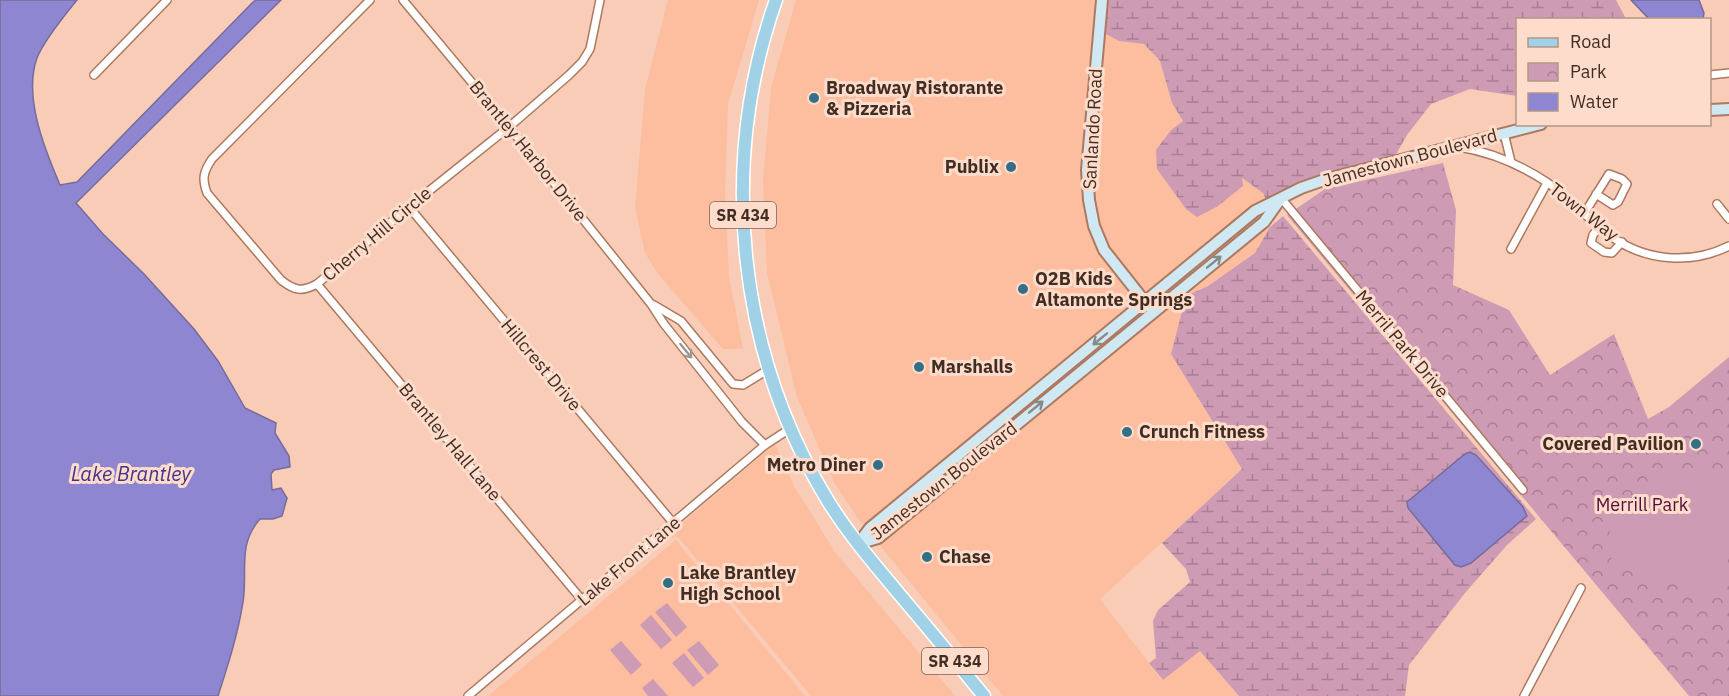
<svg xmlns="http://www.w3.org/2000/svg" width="1729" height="696" viewBox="0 0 1729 696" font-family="'IBM Plex Sans',sans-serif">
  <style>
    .built { fill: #fcbe9f }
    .wetland { fill: url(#wetland-marsh); fill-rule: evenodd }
    .park { fill: url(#park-crowns) }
    .pitch { fill: #ce9bb4 }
    .water { fill: #8e86d1; stroke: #776b9c; stroke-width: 1.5 }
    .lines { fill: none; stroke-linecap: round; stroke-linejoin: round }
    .street-casing { stroke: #ac7960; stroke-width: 10 }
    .secondary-casing { stroke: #ac7960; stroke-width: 14 }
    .primary-casing { stroke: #fff; stroke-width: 15 }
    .street { stroke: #fff; stroke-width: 7 }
    .secondary { stroke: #cfe8f2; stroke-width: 10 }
    .primary { stroke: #a0d1e6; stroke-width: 12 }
    .oneway { stroke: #888a8a }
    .oneway2 { stroke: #a09690 }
    .poi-dot { fill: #346f87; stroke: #fedccb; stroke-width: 2 }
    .labels { text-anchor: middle; stroke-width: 6; stroke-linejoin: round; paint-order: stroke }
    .shield { fill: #fedccb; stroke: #7a6255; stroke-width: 1.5 }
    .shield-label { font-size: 16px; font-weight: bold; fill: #422d22 }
    .poi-label { font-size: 18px; font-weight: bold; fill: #422d22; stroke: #fedccb; text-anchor: start }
    .street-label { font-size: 18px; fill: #422d22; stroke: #fedccb }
    .park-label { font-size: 18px; fill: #530c39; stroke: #fedccb }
    .water-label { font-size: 20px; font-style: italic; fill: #44328a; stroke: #fedccb }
  </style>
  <defs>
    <pattern id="wetland-marsh" width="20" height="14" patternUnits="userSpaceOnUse" patternTransform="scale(1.5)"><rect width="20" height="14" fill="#ce9bb4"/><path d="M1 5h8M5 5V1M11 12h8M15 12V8" fill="none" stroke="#a97f92"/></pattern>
    <pattern id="park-crowns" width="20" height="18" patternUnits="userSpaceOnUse" patternTransform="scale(1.5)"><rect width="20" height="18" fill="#ce9bb4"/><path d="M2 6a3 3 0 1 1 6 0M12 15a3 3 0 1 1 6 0" fill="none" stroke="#a97f92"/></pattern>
  </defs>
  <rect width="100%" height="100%" fill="#f8ccb6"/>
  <g class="built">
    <polygon points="668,0 759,0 728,104 725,194 729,276 743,349 723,349 658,274 645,253 635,207 645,89"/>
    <polygon points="796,0 1097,0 1082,165 1089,226 1138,300 864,527 835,484 797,397 767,273 763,181 771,88"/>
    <polygon points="1104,33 1119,41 1144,44 1160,61 1172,103 1183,121 1171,130 1157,169 1167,181 1242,178 1263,193 1266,200 1252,206 1145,295 1109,248 1098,224 1093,200 1092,171"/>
    <polygon points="1270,227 1255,253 1208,286 1186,296 1242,469 1100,599 1162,680 1200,651 1239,696 1003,696 878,543 1156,316"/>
    <polygon points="775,444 794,486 835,552 955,696 811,696 679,538 675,536 670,539 667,536"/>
    <polygon points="676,540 805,696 488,696"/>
  </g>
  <g class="wetland">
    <polygon points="1107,0 1616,0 1626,19 1518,20 1517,96 1470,89 1431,104 1407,135 1395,156 1299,183 1266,200 1263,193 1242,178 1243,186 1218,206 1197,217 1186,209 1157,169 1156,150 1171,130 1183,121 1172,103 1160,61 1144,44 1119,41 1104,33"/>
    <path d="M1283,216L1536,519L1507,545L1465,593L1409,665L1405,696H1239L1200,651L1163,680L1149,663L1156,658L1153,621L1158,610L1190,582L1186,569L1162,543L1242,469L1171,354L1186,296L1208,286L1255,253L1270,227ZM1470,452L1476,455L1523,507L1455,565L1408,508L1407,503L1465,454Z"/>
  </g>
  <polygon class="park" points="1443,163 1456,210 1453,285 1509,310 1550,375 1614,334 1648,419 1669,407 1729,357 1729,696 1689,696 1287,215 1325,189"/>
  <g class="pitch">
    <path d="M1702,468H1729V555L1723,590L1714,596L1617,566C1614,561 1609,556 1608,550C1602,524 1638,494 1658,482C1672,474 1687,471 1702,468Z"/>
    <polygon points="667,603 687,627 676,637 655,612"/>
    <polygon points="651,615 672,640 661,649 640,625"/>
    <polygon points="621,641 642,665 631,675 610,650"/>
    <polygon points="699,641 719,665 708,675 687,650"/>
    <polygon points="684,653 704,678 693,687 672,663"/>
    <polygon points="653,679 668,696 648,696 642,688"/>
  </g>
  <g class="water">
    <path d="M0,0H77C65,15 44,40 37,58C23,97 45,150 60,185L77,182L253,2L256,0H281L76,203L103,234L144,274L194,329L218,361L245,408L276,423L275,433L289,456L290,467L274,470L271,474L272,490L281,488L287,498L282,516L273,519H260C237,545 248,571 243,602C238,634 228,665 218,696H0Z"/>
    <polygon points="1631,0 1699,0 1704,13 1703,19 1649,19"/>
    <polygon points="1470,452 1476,455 1523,507 1527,516 1471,563 1461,567 1455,565 1408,508 1407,502 1465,454"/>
  </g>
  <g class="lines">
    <defs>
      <g id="street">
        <path d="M370,0L212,159C203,172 202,179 207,193L281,280C295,291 302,292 317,284L409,207L509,127L569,75L582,62L590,49L600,0"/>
        <polyline points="403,0 509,127 651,304 664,324 742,422 765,445"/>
        <polyline points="94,75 167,0"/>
        <polyline points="1710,75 1729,73"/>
        <polyline points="1504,133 1511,162"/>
        <path d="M1459,147C1491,152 1521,165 1548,183C1572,200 1591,223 1615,239C1649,262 1693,264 1729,246"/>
        <polyline points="1281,198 1523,490"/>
        <polyline points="1717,204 1729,219"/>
        <polyline points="409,207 674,524"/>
        <polyline points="1584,214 1609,174 1622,179 1627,184 1618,202 1613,205 1596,194"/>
        <polyline points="1600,226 1593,235 1591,243 1604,252 1612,253 1622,242"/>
        <polyline points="1511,249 1547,183"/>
        <polyline points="317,284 582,600"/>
        <polyline points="654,305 681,321 733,384 743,385 769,369"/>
        <polyline points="468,696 765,445 791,428"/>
        <polyline points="1524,696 1581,588"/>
      </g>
      <g id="secondary">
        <polyline points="1102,0 1087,170 1089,200 1094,226 1104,250 1149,307"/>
        <polyline points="1710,110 1729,109"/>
        <polyline points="858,544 870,528 1255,211 1301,188 1327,179 1541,124"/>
        <polyline points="858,544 878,538 1264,222 1279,201"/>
      </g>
      <path id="primary" d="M776,0C718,165 737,352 828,501C849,535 875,565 900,595C928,628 956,662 984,696"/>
    </defs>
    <use href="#street" class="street-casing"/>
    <use href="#secondary" class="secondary-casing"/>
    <use href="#primary" class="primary-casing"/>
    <use href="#street" class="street"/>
    <use href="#secondary" class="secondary"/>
    <use href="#primary" class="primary"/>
  </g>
  <defs><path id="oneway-shaft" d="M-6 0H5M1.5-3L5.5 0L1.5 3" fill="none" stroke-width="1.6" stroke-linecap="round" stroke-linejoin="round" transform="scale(1.5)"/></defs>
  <g class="oneway">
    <use href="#oneway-shaft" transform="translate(1214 262) rotate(-39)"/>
    <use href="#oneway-shaft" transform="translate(1100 339) rotate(141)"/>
    <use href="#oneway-shaft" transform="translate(1036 407) rotate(-39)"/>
  </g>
  <use class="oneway2" href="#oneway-shaft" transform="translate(686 351) rotate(51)"/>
  <g class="poi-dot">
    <circle cx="814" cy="98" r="6"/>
    <circle cx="1011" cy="167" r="6"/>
    <circle cx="1023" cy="289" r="6"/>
    <circle cx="919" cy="367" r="6"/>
    <circle cx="1127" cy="432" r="6"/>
    <circle cx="1696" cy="444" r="6"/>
    <circle cx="878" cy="465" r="6"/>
    <circle cx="927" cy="557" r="6"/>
    <circle cx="668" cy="583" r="6"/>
  </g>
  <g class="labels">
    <g class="shield">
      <rect x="710" y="202" width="66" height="26" rx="4.5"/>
      <rect x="922" y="648" width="66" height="26" rx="4.5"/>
    </g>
    <g class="shield-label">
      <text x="743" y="221">SR 434</text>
      <text x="955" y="667">SR 434</text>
    </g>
    <g class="poi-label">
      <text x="826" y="94">Broadway Ristorante<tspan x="826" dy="21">&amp; Pizzeria</tspan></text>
      <text x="999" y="173" text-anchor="end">Publix</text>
      <text x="1035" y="285">O2B Kids<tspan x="1035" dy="21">Altamonte Springs</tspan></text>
      <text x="931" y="373">Marshalls</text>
      <text x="1139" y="438">Crunch Fitness</text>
      <text x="1684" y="450" text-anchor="end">Covered Pavilion</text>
      <text x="866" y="471" text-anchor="end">Metro Diner</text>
      <text x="939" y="563">Chase</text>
      <text x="680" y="579">Lake Brantley<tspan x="680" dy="21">High School</tspan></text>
    </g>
    <g class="street-label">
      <text transform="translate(1093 129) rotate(-87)" y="6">Sanlando Road</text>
      <text transform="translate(528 151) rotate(51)" y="6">Brantley Harbor Drive</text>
      <text transform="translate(1410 158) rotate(-15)" y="6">Jamestown Boulevard</text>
      <text transform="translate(1584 212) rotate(38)" y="6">Town Way</text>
      <text transform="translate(377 234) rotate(-40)" y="6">Cherry Hill Circle</text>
      <text transform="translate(1402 344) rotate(50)" y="6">Merril Park Drive</text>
      <text transform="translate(541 365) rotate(50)" y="6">Hillcrest Drive</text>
      <text transform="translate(450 442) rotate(50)" y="6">Brantley Hall Lane</text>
      <text transform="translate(944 481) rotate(-38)" y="6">Jamestown Boulevard</text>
      <text transform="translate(629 561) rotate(-40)" y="6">Lake Front Lane</text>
    </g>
    <g class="park-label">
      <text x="1642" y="511">Merrill Park</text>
    </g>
    <g class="water-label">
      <text x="131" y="481">Lake Brantley</text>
    </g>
  </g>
  <rect x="1516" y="18" width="195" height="108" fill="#fedccb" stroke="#b39687" stroke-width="1.5"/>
  <rect x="1528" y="38" width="30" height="9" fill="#a0d1e6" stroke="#b39687" stroke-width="1.5"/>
  <text x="1570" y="48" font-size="18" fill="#422d22">Road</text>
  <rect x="1528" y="63" width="30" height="18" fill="url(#park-crowns)" stroke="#b39687" stroke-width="1.5"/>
  <text x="1570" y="78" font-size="18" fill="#422d22">Park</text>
  <rect x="1528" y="93" width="30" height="18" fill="#8e86d1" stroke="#b39687" stroke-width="1.5"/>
  <text x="1570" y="108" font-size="18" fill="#422d22">Water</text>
</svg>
